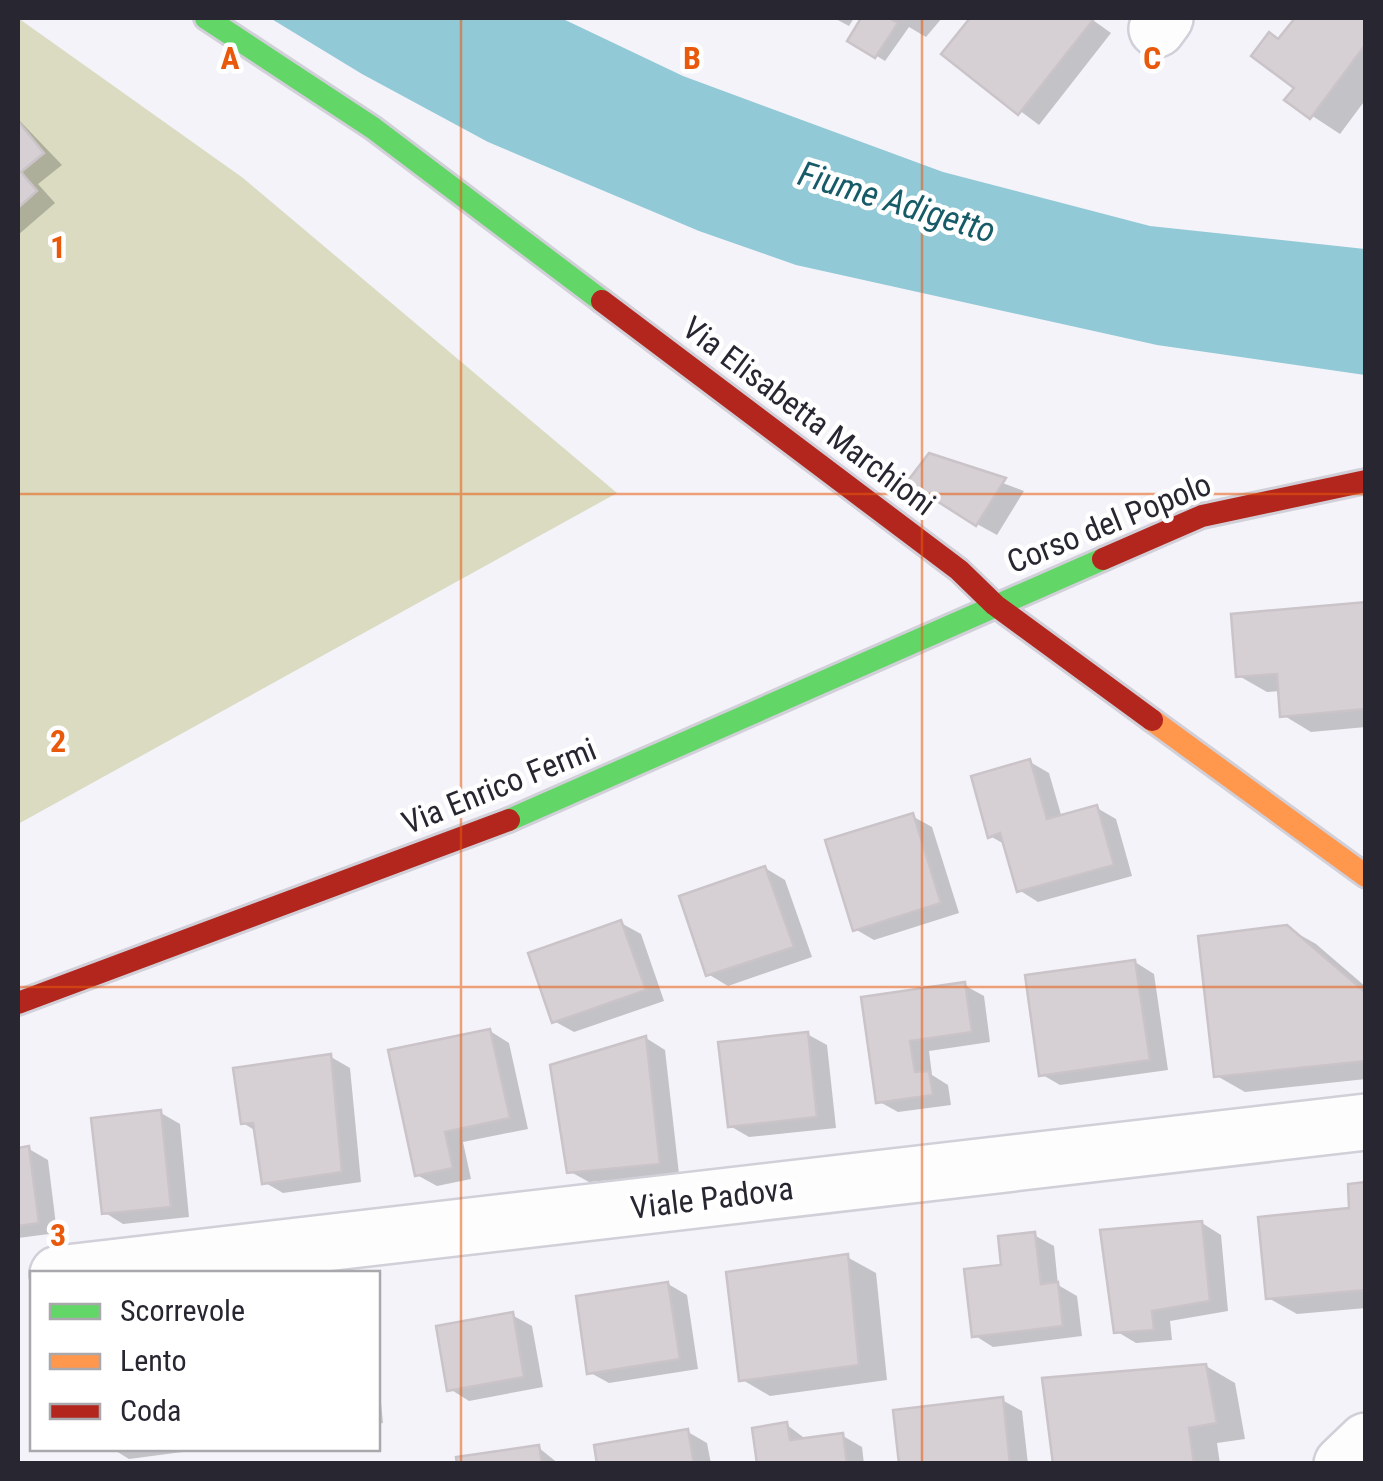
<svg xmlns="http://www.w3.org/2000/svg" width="1383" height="1481" viewBox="0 0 1383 1481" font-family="'Roboto Condensed',sans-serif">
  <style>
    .green { fill: #dadbc1 }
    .water { fill: #91c9d7 }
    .shadow { fill: #0003 }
    .building { fill: #d6d0d4; stroke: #cac3c8; stroke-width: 2.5 }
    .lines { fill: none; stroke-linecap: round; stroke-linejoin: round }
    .street-casing { stroke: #d1cfd8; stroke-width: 60 }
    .fast-casing { stroke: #d1cfd8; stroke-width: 28 }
    .slow-casing { stroke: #d1cfd8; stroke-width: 28 }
    .jam-casing { stroke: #d1cfd8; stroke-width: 28 }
    .street { stroke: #fdfdfe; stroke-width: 55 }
    .fast { stroke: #63d668; stroke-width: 22 }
    .slow { stroke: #ff974d; stroke-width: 22 }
    .jam { stroke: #b3261e; stroke-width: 22 }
    .grid { fill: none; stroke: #e8590c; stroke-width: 2.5; stroke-opacity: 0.55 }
    .labels { text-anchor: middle; stroke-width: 9; stroke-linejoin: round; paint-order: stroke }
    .street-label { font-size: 32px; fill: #282631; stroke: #fff }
    .water-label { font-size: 35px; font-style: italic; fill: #175b68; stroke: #fff }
    .grid-label { font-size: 32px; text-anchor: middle; font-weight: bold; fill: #e8590c; stroke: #fff; stroke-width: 9; stroke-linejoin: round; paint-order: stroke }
  </style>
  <rect width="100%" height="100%" fill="#f4f3f9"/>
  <polygon class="green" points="18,18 243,178 617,493 18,824"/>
  <polygon class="water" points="270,18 561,18 683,76 943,172 1150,226 1365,249 1365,375 1157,345 796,265 699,231 488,142 362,74"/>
  <g class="shadow">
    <polygon points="834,18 854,18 849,26"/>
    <polygon points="864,18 942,18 926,37 909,27 885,61 851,40"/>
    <polygon points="973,18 1090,18 1111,33 1039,125 944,54"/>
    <polygon points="1298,18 1366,18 1366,99 1340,134 1288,100 1297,87 1280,42"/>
    <polygon points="18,119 62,165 38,184 55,203 18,235"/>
    <polygon points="930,456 1024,491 997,535 977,524"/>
    <polygon points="1366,605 1366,727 1311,732 1283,715 1281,691 1267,692 1239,676"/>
    <polygon points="1030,762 1049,773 1062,818 1097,808 1116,819 1132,876 1038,902 1019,890 1006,845 990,836"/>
    <polygon points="912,816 932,827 959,913 874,940 855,929"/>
    <polygon points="765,868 785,880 812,957 728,986 708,974"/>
    <polygon points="621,923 641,934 664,1001 574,1032 554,1021"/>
    <polygon points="1286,927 1316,944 1366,987 1366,1079 1245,1092 1217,1076"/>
    <polygon points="1135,962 1154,974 1168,1070 1060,1085 1041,1074"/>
    <polygon points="964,985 984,996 990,1042 929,1051 932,1075 948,1085 951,1105 898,1112 878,1101 864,999"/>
    <polygon points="490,1031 509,1043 528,1129 463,1142 471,1179 437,1186 417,1175"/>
    <polygon points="807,1034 827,1045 836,1128 749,1137 730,1126"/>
    <polygon points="646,1038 665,1050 679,1174 589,1182 569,1171"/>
    <polygon points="331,1057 350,1068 361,1182 283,1193 264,1182 256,1131 243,1123"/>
    <polygon points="161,1113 180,1124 189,1217 123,1224 104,1212"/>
    <polygon points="29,1149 48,1160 57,1233 18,1238 18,1150"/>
    <polygon points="1366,1185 1366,1308 1297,1314 1268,1298 1352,1210"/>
    <polygon points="1202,1223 1221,1235 1228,1311 1170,1321 1172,1340 1136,1343 1116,1331"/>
    <polygon points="1034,1235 1054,1246 1058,1285 1077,1296 1082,1336 993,1347 974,1335 1004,1267"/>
    <polygon points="847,1257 876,1273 887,1380 770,1396 741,1379"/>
    <polygon points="668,1284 687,1295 698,1369 609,1383 589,1372"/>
    <polygon points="512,1315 532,1326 543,1387 469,1401 450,1389"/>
    <polygon points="1206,1366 1235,1383 1245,1439 1217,1443 1220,1464 1056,1464"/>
    <polygon points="378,1372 383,1423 378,1424"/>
    <polygon points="1002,1400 1022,1411 1028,1464 901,1464"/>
    <polygon points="787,1425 807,1440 843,1436 862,1447 864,1464 759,1464"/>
    <polygon points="688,1432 707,1443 711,1464 599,1464"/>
    <polygon points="111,1448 213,1448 129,1459"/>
    <polygon points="539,1448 559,1464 459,1464"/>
  </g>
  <g class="building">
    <polygon points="861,18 889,18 898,23 875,58 847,41"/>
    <polygon points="970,18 1089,18 1093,20 1018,115 941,54"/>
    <polygon points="1295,18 1366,18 1366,44 1310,119 1284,100 1294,88 1251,56 1269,32 1278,39"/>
    <polygon points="18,121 44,153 21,172 37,191 18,208"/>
    <polygon points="929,453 1006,478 976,526 907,482"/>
    <polygon points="1366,602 1366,709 1280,717 1277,674 1236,677 1231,614"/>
    <polygon points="1030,759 1047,819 1097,805 1114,865 1017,892 1000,833 988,838 971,776"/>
    <polygon points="913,813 941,903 853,931 825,840"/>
    <polygon points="765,866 794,947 706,976 679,896"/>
    <polygon points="621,920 646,990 552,1023 528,953"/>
    <polygon points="1287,925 1365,992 1366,1061 1214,1077 1198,936"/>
    <polygon points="1135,960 1150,1060 1039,1076 1025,975"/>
    <polygon points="965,982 972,1032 910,1041 915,1072 929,1071 933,1095 876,1103 861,997"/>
    <polygon points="490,1029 510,1118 445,1132 453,1168 415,1176 388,1050"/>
    <polygon points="808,1032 817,1117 728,1127 718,1042"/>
    <polygon points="646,1036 660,1164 567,1173 550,1065"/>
    <polygon points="331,1054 342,1172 262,1184 253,1123 241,1124 233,1068"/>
    <polygon points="161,1110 171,1207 102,1214 91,1118"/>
    <polygon points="29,1146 39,1223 18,1226 18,1148"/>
    <polygon points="1366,1182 1366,1290 1266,1299 1258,1217 1349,1208 1348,1184"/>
    <polygon points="1202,1221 1210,1301 1152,1311 1154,1330 1114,1333 1100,1230"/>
    <polygon points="1035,1232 1041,1284 1058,1282 1063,1326 972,1337 964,1269 1001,1265 998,1236"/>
    <polygon points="848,1254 859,1365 739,1381 726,1272"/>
    <polygon points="668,1282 680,1359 587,1374 576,1296"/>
    <polygon points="513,1312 524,1377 447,1391 436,1326"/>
    <polygon points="1206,1364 1217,1423 1189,1428 1194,1464 1053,1464 1042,1378"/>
    <polygon points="1003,1397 1010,1464 899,1464 893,1410"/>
    <polygon points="787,1422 790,1440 843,1433 847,1464 757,1464 752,1428"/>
    <polygon points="688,1429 694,1464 597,1464 594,1445"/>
    <polygon points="539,1445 542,1464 457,1464 456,1457"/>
  </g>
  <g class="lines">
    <defs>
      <g id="street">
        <polyline points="1157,29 1165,18"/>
        <polyline points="58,1274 1366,1122"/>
        <polyline points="1342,1464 1366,1441"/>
      </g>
      <g id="fast">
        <polyline points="206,18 373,128 602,301"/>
        <polyline points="509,820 1103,559"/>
      </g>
      <polyline id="slow" points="1152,720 1366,876"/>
      <g id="jam">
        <polyline points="602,301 959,570 995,605 1152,720"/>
        <polyline points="1103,559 1202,516 1366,481"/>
        <polyline points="18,1003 509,820"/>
      </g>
    </defs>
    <use href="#street" class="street-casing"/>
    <use href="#fast" class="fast-casing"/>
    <use href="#slow" class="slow-casing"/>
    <use href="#jam" class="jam-casing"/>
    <use href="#street" class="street"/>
    <use href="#fast" class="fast"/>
    <use href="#slow" class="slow"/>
    <use href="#jam" class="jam"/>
  </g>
  <path class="grid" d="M461,18V1464M922,18V1464M18,494H1366M18,987H1366"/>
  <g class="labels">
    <g class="street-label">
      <text transform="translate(809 416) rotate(37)" y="11">Via Elisabetta Marchioni</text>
      <text transform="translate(1109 523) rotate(-22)" y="11">Corso del Popolo</text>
      <text transform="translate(499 786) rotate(-22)" y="11">Via Enrico Fermi</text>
      <text transform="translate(712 1198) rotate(-7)" y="11">Viale Padova</text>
    </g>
    <g class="water-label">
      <text transform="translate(897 202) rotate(17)" y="12">Fiume Adigetto</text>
    </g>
  </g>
  <g class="grid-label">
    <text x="230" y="69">A</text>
    <text x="692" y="69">B</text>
    <text x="1152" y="69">C</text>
    <text x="58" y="258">1</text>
    <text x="58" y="752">2</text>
    <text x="58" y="1246">3</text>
  </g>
  <rect width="1383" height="1481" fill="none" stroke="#282631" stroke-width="40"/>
  <rect x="30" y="1271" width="350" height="180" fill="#ffffff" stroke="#a9a8ad" stroke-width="2.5"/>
  <rect x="50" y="1304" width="50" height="15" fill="#63d668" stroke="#a9a8ad" stroke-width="2.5"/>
  <text x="120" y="1321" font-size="30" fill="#282631">Scorrevole</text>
  <rect x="50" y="1354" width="50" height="15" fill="#ff974d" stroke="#a9a8ad" stroke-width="2.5"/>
  <text x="120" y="1371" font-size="30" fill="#282631">Lento</text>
  <rect x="50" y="1404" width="50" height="15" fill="#b3261e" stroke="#a9a8ad" stroke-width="2.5"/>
  <text x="120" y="1421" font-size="30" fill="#282631">Coda</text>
</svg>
